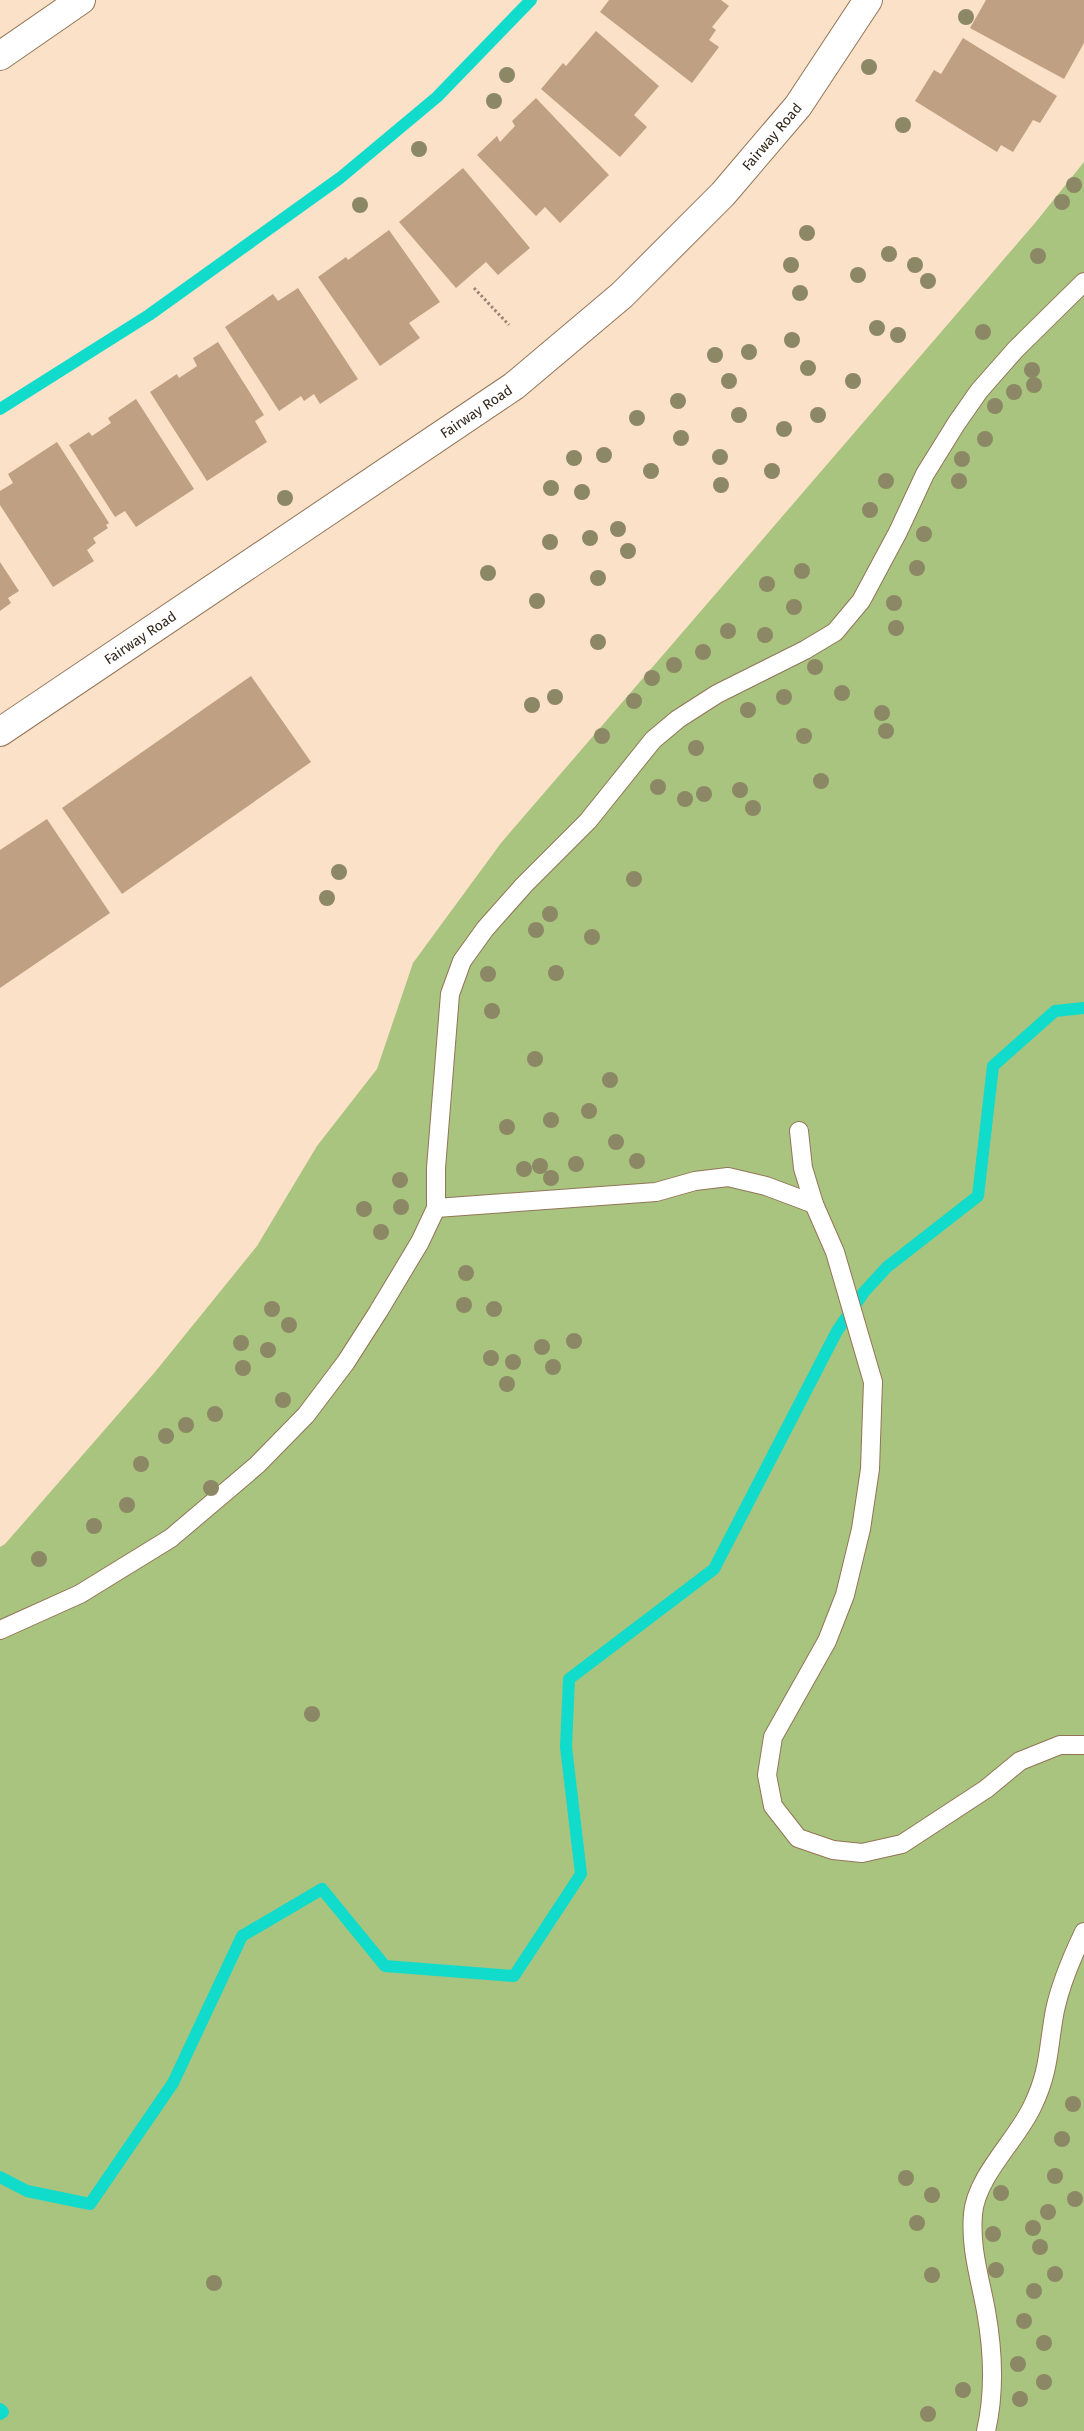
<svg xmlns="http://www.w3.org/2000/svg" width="1084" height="2431" viewBox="0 0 1084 2431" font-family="'Fira Sans',sans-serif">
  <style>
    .green { fill: #a9c47e }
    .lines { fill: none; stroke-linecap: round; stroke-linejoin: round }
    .stream { stroke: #11dbcb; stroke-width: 12 }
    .building { fill: #c0a082 }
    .service-casing { stroke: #927558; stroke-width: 20 }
    .minor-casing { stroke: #927558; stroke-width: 30 }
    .path { stroke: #988573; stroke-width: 3; stroke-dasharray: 2.5 2.5; stroke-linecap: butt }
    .service { stroke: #fff; stroke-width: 18 }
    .minor { stroke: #fff; stroke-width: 28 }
    .tree { fill: #8c8866 }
    .labels { text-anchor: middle; stroke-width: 5; stroke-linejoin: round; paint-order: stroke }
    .street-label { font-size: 14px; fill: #34281c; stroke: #fff }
  </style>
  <rect width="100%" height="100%" fill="#fbe1c8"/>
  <polygon class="green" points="1084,162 1084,2431 0,2431 0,1547 5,1544 155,1372 257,1246 317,1146 377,1069 413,963 501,843 1035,223"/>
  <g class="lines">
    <g class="stream">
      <polyline points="0,409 149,315 340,178 437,97 531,0"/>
      <polyline points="0,2177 27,2191 90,2204 173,2083 242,1936 322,1889 385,1966 514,1976 581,1874 566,1747 569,1679 714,1569 837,1331 864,1292 887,1267 978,1196 993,1066 1055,1011 1084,1008"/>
      <polyline points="0,2409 3,2412 0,2414"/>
    </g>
  </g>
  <g class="building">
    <polygon points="609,0 721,0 729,6 712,27 716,30 709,40 719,47 692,83 600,12"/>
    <polygon points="986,0 1084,0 1084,43 1064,79 970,28"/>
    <polygon points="596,31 659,86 634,115 647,127 620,157 541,89 563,63 566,66"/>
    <polygon points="963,38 1057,96 1040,123 1033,120 1013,152 1001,145 997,152 915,101 934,70 941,74"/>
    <polygon points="536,98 609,175 560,223 545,207 536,216 477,155 497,136 500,142 515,126 512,121"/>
    <polygon points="463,168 530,248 498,275 486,262 456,288 399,222"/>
    <polygon points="389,230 440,302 409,323 420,338 380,366 318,277 346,257 348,260"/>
    <polygon points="298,288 358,379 320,404 314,394 304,401 301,396 279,411 225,327 273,294 278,301"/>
    <polygon points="218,342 264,415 255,421 267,442 207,481 150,392 177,374 179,378 197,366 193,358"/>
    <polygon points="136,399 194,489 136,527 125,511 115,517 69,445 89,432 92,436 111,423 108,418"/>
    <polygon points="57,442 109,523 106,525 108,528 93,538 96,543 87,550 94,561 53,587 0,505 0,491 13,483 8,474"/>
    <polygon points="0,562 19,591 8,598 11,603 0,611"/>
    <polygon points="251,676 311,762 122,894 62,808"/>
    <polygon points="47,819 110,913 0,988 0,850"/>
  </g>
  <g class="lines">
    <defs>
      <g id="service">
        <polyline points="799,1131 803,1168 814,1204 835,1252 873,1382 870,1469 861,1529 845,1595 827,1641 773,1737 767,1775 773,1806 798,1838 833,1850 862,1853 902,1844 986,1789 1020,1761 1060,1745 1084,1745"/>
        <polyline points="436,1208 656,1192 695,1181 728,1177 766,1186 814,1204"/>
        <polyline points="0,1630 80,1594 171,1538 257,1465 306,1415 346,1362 378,1312 420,1242 436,1208 436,1168 450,994 462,961 485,929 524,885 588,821 653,740 678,719 717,694 805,650 835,632 861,601 898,532 925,474 956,424 979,391 1016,349 1084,282"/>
        <path d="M986,2431C995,2392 993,2350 986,2311C980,2278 970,2248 973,2214C976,2176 1018,2139 1033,2105C1050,2070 1048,2046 1055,2010C1061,1982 1072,1957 1084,1932"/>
      </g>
      <g id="minor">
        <polyline points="0,56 81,0"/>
        <path id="s1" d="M0,732L514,386L622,295L723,194L798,106L868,0"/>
      </g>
    </defs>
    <use href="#service" class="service-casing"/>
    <use href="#minor" class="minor-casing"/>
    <polyline class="path" points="474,288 509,325"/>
    <use href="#service" class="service"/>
    <use href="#minor" class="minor"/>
  </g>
  <g class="tree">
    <circle cx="966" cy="17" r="8"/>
    <circle cx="869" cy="67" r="8"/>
    <circle cx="507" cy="75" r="8"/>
    <circle cx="494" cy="101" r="8"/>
    <circle cx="903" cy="125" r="8"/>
    <circle cx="419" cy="149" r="8"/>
    <circle cx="1074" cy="185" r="8"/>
    <circle cx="1062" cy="202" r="8"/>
    <circle cx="360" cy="205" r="8"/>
    <circle cx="807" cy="233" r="8"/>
    <circle cx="889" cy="254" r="8"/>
    <circle cx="1038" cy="256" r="8"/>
    <circle cx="791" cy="265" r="8"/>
    <circle cx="915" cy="265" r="8"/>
    <circle cx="858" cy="275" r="8"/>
    <circle cx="928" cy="281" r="8"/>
    <circle cx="800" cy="293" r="8"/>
    <circle cx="877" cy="328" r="8"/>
    <circle cx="983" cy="332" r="8"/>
    <circle cx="898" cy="335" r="8"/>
    <circle cx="792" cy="340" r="8"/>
    <circle cx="749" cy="352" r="8"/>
    <circle cx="715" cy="355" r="8"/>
    <circle cx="808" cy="368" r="8"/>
    <circle cx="1032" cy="370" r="8"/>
    <circle cx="729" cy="381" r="8"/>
    <circle cx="853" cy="381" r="8"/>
    <circle cx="1034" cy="385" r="8"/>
    <circle cx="1014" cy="392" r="8"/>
    <circle cx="678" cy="401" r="8"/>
    <circle cx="995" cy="406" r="8"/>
    <circle cx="739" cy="415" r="8"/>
    <circle cx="818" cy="415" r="8"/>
    <circle cx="637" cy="418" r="8"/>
    <circle cx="784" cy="429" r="8"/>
    <circle cx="681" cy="438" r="8"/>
    <circle cx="985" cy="439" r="8"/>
    <circle cx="604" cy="455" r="8"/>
    <circle cx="720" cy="457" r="8"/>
    <circle cx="574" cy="458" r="8"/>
    <circle cx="962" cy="459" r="8"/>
    <circle cx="651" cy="471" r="8"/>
    <circle cx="772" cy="471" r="8"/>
    <circle cx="886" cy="481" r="8"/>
    <circle cx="959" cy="481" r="8"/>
    <circle cx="721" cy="485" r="8"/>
    <circle cx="551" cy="488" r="8"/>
    <circle cx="582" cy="492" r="8"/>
    <circle cx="285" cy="498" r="8"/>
    <circle cx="870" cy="510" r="8"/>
    <circle cx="618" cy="529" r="8"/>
    <circle cx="924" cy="534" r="8"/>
    <circle cx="590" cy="538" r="8"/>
    <circle cx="550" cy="542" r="8"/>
    <circle cx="628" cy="551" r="8"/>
    <circle cx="917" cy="568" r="8"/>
    <circle cx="802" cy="571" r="8"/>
    <circle cx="488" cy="573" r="8"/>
    <circle cx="598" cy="578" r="8"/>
    <circle cx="767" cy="584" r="8"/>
    <circle cx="537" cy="601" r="8"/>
    <circle cx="894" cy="603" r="8"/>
    <circle cx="794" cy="607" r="8"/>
    <circle cx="896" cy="628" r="8"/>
    <circle cx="728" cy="631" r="8"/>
    <circle cx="765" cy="635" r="8"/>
    <circle cx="598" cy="642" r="8"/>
    <circle cx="703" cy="652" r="8"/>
    <circle cx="674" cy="665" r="8"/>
    <circle cx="815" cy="667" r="8"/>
    <circle cx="652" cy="678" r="8"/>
    <circle cx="842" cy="693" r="8"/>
    <circle cx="555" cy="697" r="8"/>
    <circle cx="784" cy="697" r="8"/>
    <circle cx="634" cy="701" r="8"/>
    <circle cx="532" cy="705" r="8"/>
    <circle cx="748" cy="710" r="8"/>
    <circle cx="882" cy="713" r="8"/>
    <circle cx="886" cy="731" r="8"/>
    <circle cx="602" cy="736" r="8"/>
    <circle cx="804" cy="736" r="8"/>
    <circle cx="696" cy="748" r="8"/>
    <circle cx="821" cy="781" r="8"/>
    <circle cx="658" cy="787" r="8"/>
    <circle cx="740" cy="790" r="8"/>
    <circle cx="704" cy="794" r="8"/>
    <circle cx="685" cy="799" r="8"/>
    <circle cx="753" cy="808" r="8"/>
    <circle cx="339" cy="872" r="8"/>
    <circle cx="634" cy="879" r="8"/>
    <circle cx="327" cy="898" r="8"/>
    <circle cx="550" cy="914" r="8"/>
    <circle cx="536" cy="930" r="8"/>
    <circle cx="592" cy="937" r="8"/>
    <circle cx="556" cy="973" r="8"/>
    <circle cx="488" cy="974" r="8"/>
    <circle cx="492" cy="1011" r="8"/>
    <circle cx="535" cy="1059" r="8"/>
    <circle cx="610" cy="1080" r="8"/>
    <circle cx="589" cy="1111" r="8"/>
    <circle cx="551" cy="1120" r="8"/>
    <circle cx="507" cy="1127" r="8"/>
    <circle cx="616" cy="1142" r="8"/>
    <circle cx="637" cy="1161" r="8"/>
    <circle cx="576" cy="1164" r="8"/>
    <circle cx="540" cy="1166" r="8"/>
    <circle cx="524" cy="1169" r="8"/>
    <circle cx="551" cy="1178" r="8"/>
    <circle cx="400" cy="1180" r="8"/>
    <circle cx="401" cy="1207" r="8"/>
    <circle cx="364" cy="1209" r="8"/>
    <circle cx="381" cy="1232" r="8"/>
    <circle cx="466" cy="1273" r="8"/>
    <circle cx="464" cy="1305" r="8"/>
    <circle cx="272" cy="1309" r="8"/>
    <circle cx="494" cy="1309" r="8"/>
    <circle cx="289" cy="1325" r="8"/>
    <circle cx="574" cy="1341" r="8"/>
    <circle cx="241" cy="1343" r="8"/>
    <circle cx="542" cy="1347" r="8"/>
    <circle cx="268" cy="1350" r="8"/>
    <circle cx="491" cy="1358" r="8"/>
    <circle cx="513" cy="1362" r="8"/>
    <circle cx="553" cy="1367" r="8"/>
    <circle cx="243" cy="1368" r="8"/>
    <circle cx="507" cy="1384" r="8"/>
    <circle cx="283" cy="1400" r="8"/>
    <circle cx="215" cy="1414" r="8"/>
    <circle cx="186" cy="1425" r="8"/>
    <circle cx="166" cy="1436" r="8"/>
    <circle cx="141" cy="1464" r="8"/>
    <circle cx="211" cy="1488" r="8"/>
    <circle cx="127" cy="1505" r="8"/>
    <circle cx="94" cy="1526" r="8"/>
    <circle cx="39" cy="1559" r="8"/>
    <circle cx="312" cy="1714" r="8"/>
    <circle cx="1073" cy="2104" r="8"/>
    <circle cx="1062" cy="2139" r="8"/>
    <circle cx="1055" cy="2176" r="8"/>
    <circle cx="906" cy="2178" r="8"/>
    <circle cx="1001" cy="2193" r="8"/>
    <circle cx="932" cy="2195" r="8"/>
    <circle cx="1075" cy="2199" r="8"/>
    <circle cx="1048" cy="2212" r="8"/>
    <circle cx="917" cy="2223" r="8"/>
    <circle cx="1033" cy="2228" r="8"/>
    <circle cx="993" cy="2234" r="8"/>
    <circle cx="1040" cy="2247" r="8"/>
    <circle cx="996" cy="2270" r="8"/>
    <circle cx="1055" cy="2274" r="8"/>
    <circle cx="932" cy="2275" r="8"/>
    <circle cx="214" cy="2283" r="8"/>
    <circle cx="1034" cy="2291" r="8"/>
    <circle cx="1024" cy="2321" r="8"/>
    <circle cx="1044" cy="2343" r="8"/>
    <circle cx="1018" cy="2364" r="8"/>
    <circle cx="1044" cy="2382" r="8"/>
    <circle cx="963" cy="2390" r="8"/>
    <circle cx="1020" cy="2399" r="8"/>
    <circle cx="928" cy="2414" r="8"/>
  </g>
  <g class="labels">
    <g class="street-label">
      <text dy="5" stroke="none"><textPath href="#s1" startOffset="979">Fairway Road</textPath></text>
      <text dy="5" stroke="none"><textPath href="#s1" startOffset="574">Fairway Road</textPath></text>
      <text dy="5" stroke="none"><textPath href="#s1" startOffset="169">Fairway Road</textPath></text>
    </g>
  </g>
</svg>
